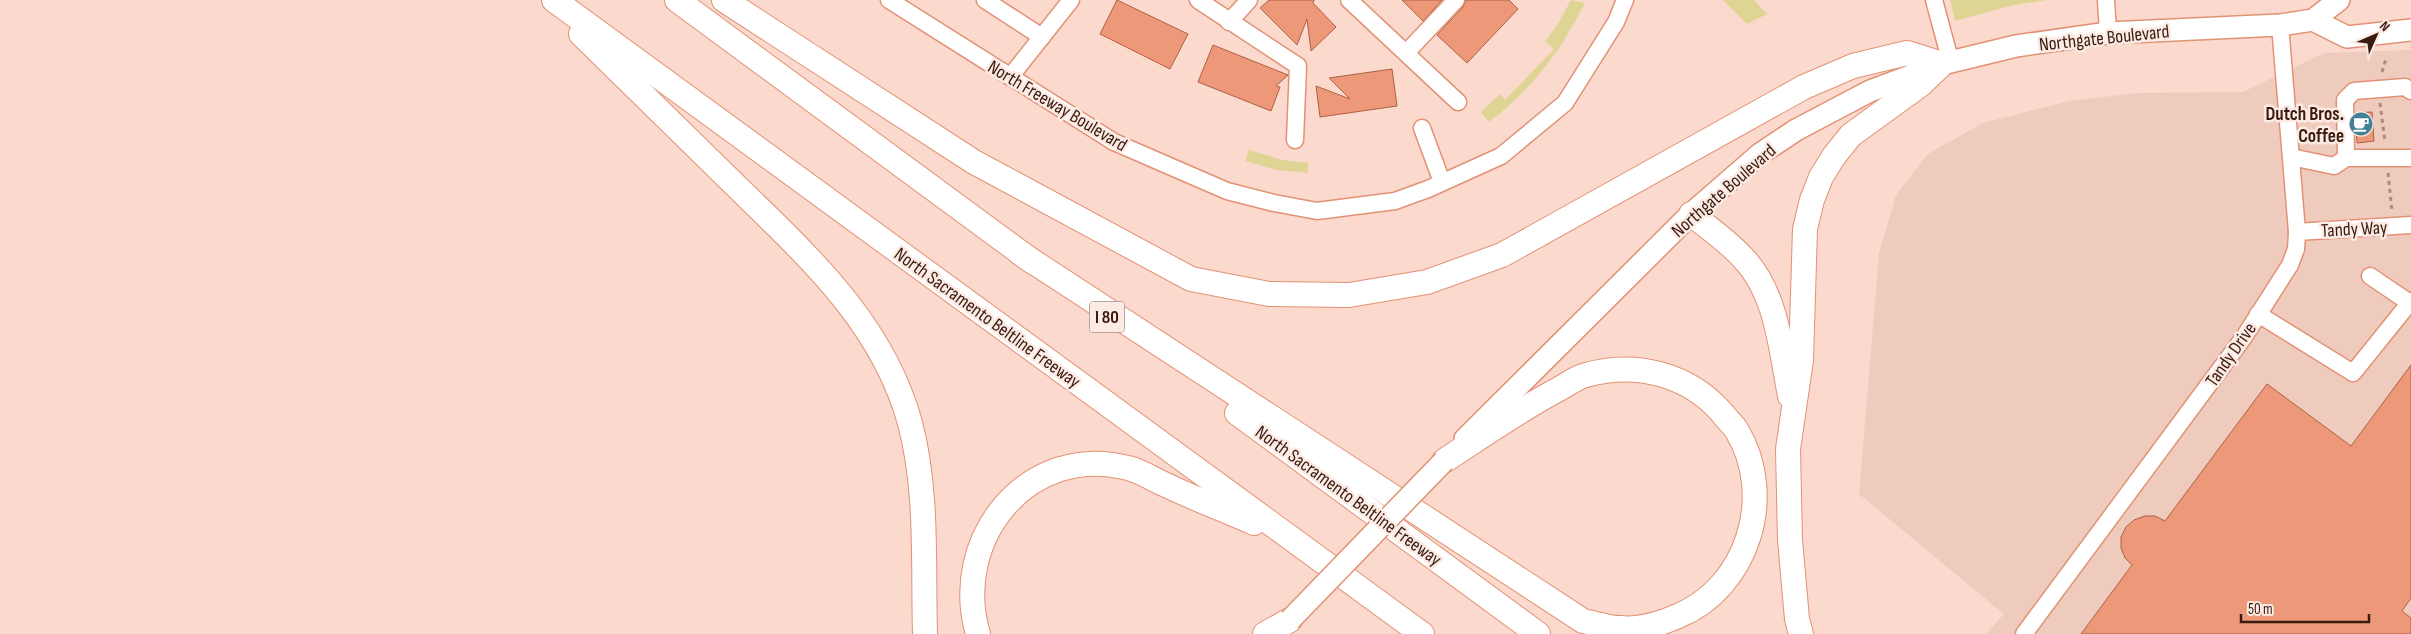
<svg xmlns="http://www.w3.org/2000/svg" width="2411" height="634" viewBox="0 0 2411 634" font-family="'Sofia Sans Condensed',sans-serif">
  <style>
    .built { fill: #efcbbd }
    .green { fill: #ded595 }
    .building { fill: #ed9878; stroke: #ac6145 }
    .lines { fill: none; stroke-linecap: round; stroke-linejoin: round }
    .minor-casing { stroke: #e29274; stroke-width: 19 }
    .major-casing { stroke: #e29274; stroke-width: 24 }
    .highway-casing { stroke: #e29274; stroke-width: 26 }
    .path { stroke: #ac8b7f; stroke-width: 3; stroke-dasharray: 4 4; stroke-linecap: butt }
    .minor { stroke: #fff; stroke-width: 16 }
    .major { stroke: #fff; stroke-width: 21 }
    .highway { stroke: #fff; stroke-width: 24 }
    .major-bridge-casing { stroke: #e29274; stroke-width: 24; stroke-linecap: butt }
    .major-bridge { stroke: #fff; stroke-width: 21 }
    .labels { text-anchor: middle; stroke-width: 5; stroke-linejoin: round; paint-order: stroke }
    .shield { fill: #fcebe4; stroke: #74594f; stroke-width: 1 }
    .shield-label { font-size: 18px; font-weight: bold; fill: #3a1b0f }
    .street-label { font-size: 19px; fill: #3a1b0f; stroke: #fcebe4 }
    .poi-label { font-size: 19px; font-weight: bold; fill: #3a1b0f; stroke: #fcebe4; text-anchor: end }
  </style>
  <rect width="100%" height="100%" fill="#fcd9cd"/>
  <polygon class="built" points="2411,50 2411,634 1986,634 2004,614 1859,494 1879,253 1896,195 1928,154 1983,123 2070,101 2137,93 2243,92 2324,53"/>
  <g class="green">
    <path d="M1571,0L1585,3C1561,51 1532,89 1489,122L1481,112L1500,94L1505,100L1554,49L1545,41L1558,24Z"/>
    <polygon points="1723,0 1754,0 1767,14 1747,24"/>
    <polygon points="1950,0 2046,0 2014,5 1955,21"/>
    <polygon points="1249,150 1283,160 1308,163 1308,173 1277,170 1245,161"/>
  </g>
  <g class="building">
    <polygon points="1117,0 1188,34 1170,69 1100,34"/>
    <polygon points="1269,0 1314,0 1313,3 1336,27 1311,51 1307,19 1297,45 1260,8"/>
    <polygon points="1402,0 1442,0 1423,21"/>
    <polygon points="1466,0 1509,0 1518,9 1467,63 1437,35 1463,7"/>
    <polygon points="1213,45 1288,75 1276,86 1280,87 1271,111 1198,82"/>
    <polygon points="1392,69 1397,106 1320,117 1316,86 1350,99 1329,78"/>
    <polygon points="2372,112 2374,141 2357,143 2355,113"/>
    <polygon points="2411,365 2411,598 2402,611 2411,618 2411,634 2081,634 2132,565 2125,558 2121,548 2121,537 2126,527 2134,520 2145,516 2155,516 2165,521 2267,384 2351,446"/>
  </g>
  <g class="lines">
    <defs>
      <g id="minor">
        <polyline points="889,0 1114,142 1227,191 1274,203 1317,211 1395,201 1428,189 1501,156 1565,103 1616,22 1625,0"/>
        <polyline points="985,0 1042,37"/>
        <polyline points="1198,0 1298,66 1295,140"/>
        <polyline points="1349,0 1458,102"/>
        <polyline points="1934,0 1951,63"/>
        <polyline points="2106,0 2108,33"/>
        <polyline points="1229,22 1249,0"/>
        <polyline points="1406,53 1456,0"/>
        <polyline points="1010,77 1071,0"/>
        <polyline points="1422,128 1442,182"/>
        <polyline points="2291,157 2334,166 2346,158 2411,158"/>
        <polyline points="2346,158 2345,100 2354,91 2405,87 2411,91"/>
        <polyline points="2297,232 2411,225"/>
        <polyline points="2370,276 2410,303"/>
        <polyline points="2258,314 2353,373 2411,301"/>
        <polyline points="2024,634 2244,337 2290,265 2296,249 2297,232 2280,25"/>
      </g>
      <g id="major">
        <polyline points="2313,20 2347,37 2411,30"/>
        <polyline points="1465,439 1691,214 1760,154 1796,130 1870,91 1942,64 2016,46 2108,33 2280,25 2313,20 2339,0"/>
      </g>
      <g id="highway">
        <polyline points="554,0 1422,634"/>
        <polyline points="677,0 1033,262"/>
        <polyline points="724,0 974,162 1000,176 1191,279 1269,294 1349,295 1427,282 1502,255 1804,87 1853,66 1907,53 1942,64 1920,85 1851,135 1834,156 1821,177 1812,200 1805,229 1801,360 1788,449 1790,540 1797,619 1801,634"/>
        <path d="M581,34C631,83 680,131 730,180C803,252 882,320 910,423C928,491 923,564 925,634"/>
        <path d="M1691,214C1709,228 1729,242 1744,259C1777,294 1781,350 1790,396"/>
        <path d="M1020,253L1583,621C1595,623 1608,628 1620,628C1640,630 1660,624 1678,616C1748,587 1776,496 1737,431C1734,425 1727,420 1723,414C1689,374 1636,361 1586,375C1577,377 1568,384 1559,389C1519,410 1482,436 1444,461"/>
        <polyline points="1237,413 1538,634"/>
        <path d="M978,634C950,539 1028,442 1128,468C1141,471 1154,480 1166,485C1195,499 1225,510 1254,523"/>
        <polyline points="1265,634 1290,620"/>
      </g>
    </defs>
    <use href="#minor" class="minor-casing"/>
    <use href="#major" class="major-casing"/>
    <use href="#highway" class="highway-casing"/>
    <g class="path">
      <polyline points="2382,72 2386,59"/>
      <polyline points="2380,103 2385,142"/>
      <polyline points="2388,173 2392,211"/>
    </g>
    <use href="#minor" class="minor"/>
    <use href="#major" class="major"/>
    <use href="#highway" class="highway"/>
    <defs>
      <polyline id="major-bridge" points="1290,620 1444,461"/>
    </defs>
    <use href="#major-bridge" class="major-bridge-casing"/>
    <use href="#major-bridge" class="major-bridge"/>
  </g>
  <defs>
    <symbol id="cafe-disc" viewBox="-11 -11 22 22"><circle r="9.5" fill="#418095" stroke="#fcebe4"/><path d="M-5.5-4.5H6V0H3Q3 3.5 0 3.5H-2.5Q-5.5 3.5-5.5 0ZM3-3.2v2h1.7v-2ZM-6 4.5H4V6H-6Z" fill="#fff"/></symbol>
  </defs>
  <g fill-rule="evenodd">
    <use href="#cafe-disc" x="2347" y="110" width="28" height="28"/>
  </g>
  <g class="labels">
    <rect class="shield" x="1089.5" y="301.5" width="35" height="31" rx="4"/>
    <g class="shield-label">
      <text x="1107" y="323">I 80</text>
    </g>
    <g class="street-label">
      <text transform="translate(2104 37) rotate(-6)" y="7">Northgate Boulevard</text>
      <text transform="translate(1058 105) rotate(31)" y="7">North Freeway Boulevard</text>
      <text transform="translate(1723 190) rotate(-41)" y="7">Northgate Boulevard</text>
      <text transform="translate(2354 228) rotate(-3)" y="7">Tandy Way</text>
      <text transform="translate(988 317) rotate(36)" y="7">North Sacramento Beltline Freeway</text>
      <text transform="translate(2230 354) rotate(-55)" y="7">Tandy Drive</text>
      <text transform="translate(1349 495) rotate(36)" y="7">North Sacramento Beltline Freeway</text>
    </g>
    <g class="poi-label">
      <text x="2344" y="120">Dutch Bros.<tspan x="2344" dy="22">Coffee</tspan></text>
    </g>
  </g>
  <g transform="translate(2376 35) rotate(45)" stroke="#fcebe4" stroke-width="4" paint-order="stroke">
  <path d="M0-4L9 19L0 12L-9 19Z" fill="#3a1b0f"/>
  <text y="-8" font-size="14" font-weight="bold" text-anchor="middle" fill="#3a1b0f">N</text>
  </g>
  <path d="M2241 614v8h128v-8" fill="none" stroke="#3a1b0f" stroke-width="2.5"/>
  <text x="2248" y="614" font-size="15" fill="#3a1b0f" stroke="#fcebe4" stroke-width="4" paint-order="stroke">50 m</text>
</svg>
